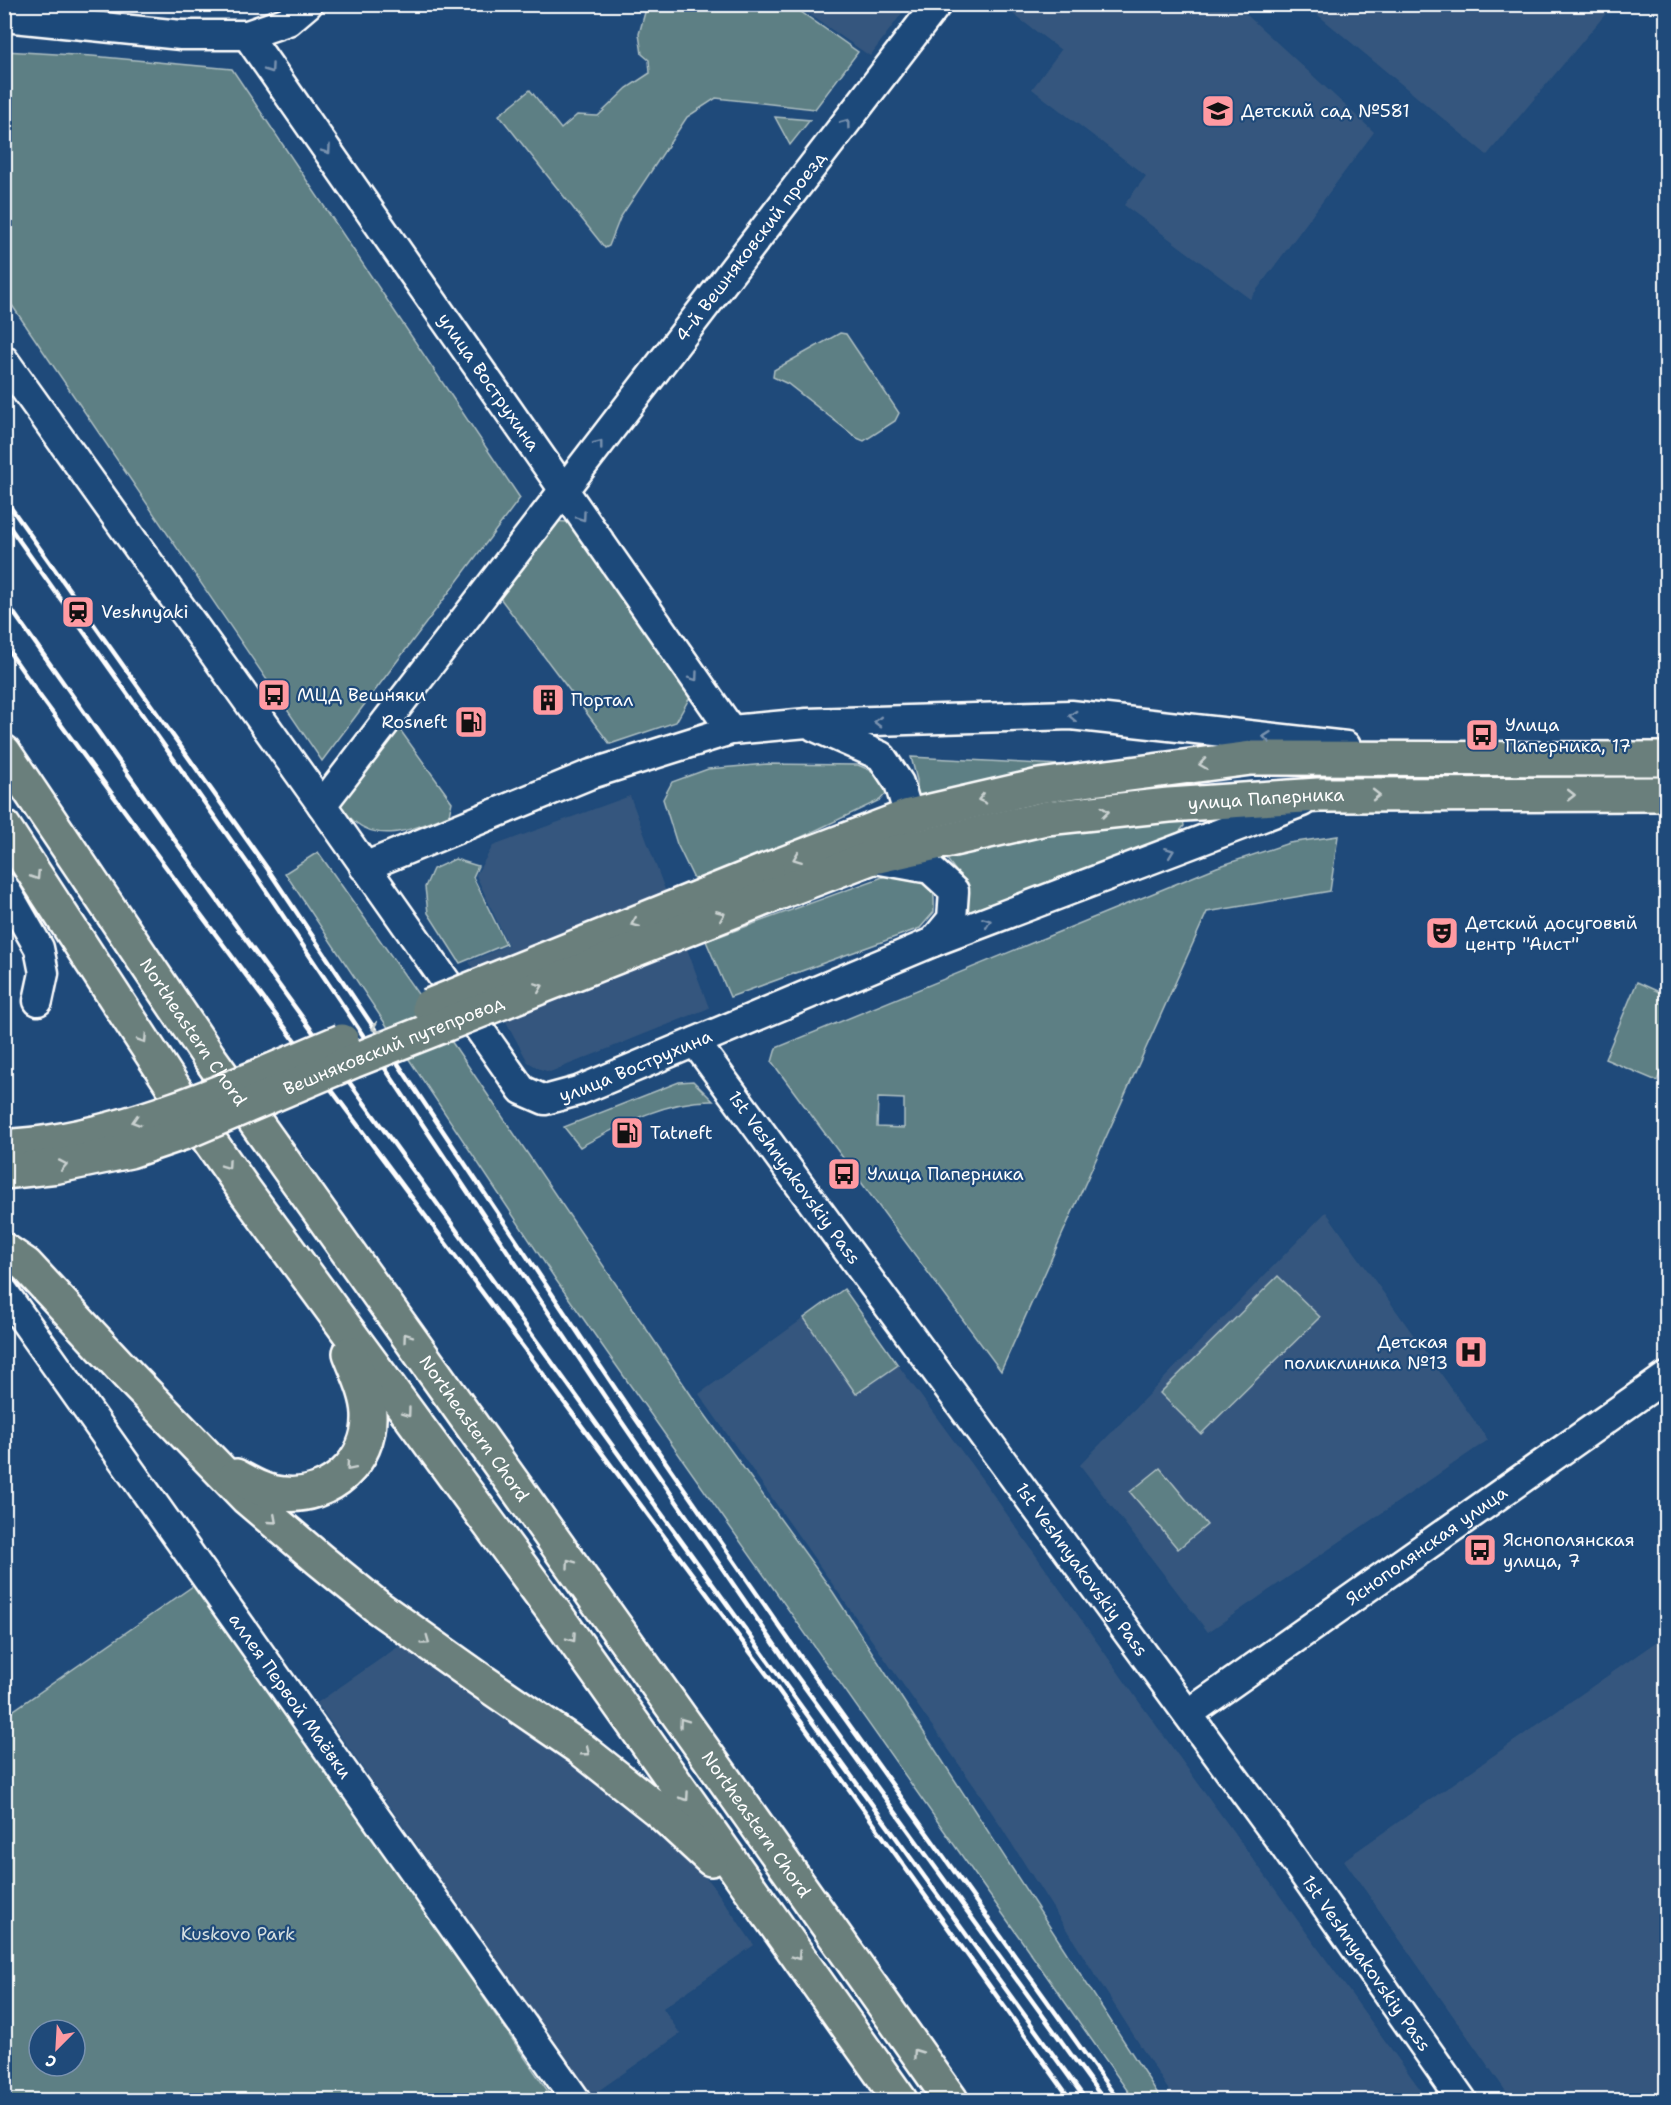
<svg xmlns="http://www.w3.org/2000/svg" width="1671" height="2105" viewBox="0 0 1671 2105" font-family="'Shantell Sans',sans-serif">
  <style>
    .built { fill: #36577e }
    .green { fill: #5d7f84; stroke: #aebfc2; stroke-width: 1.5; fill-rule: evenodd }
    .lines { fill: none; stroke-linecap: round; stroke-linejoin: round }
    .minor-casing { stroke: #fff; stroke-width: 33 }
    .major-casing { stroke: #fff; stroke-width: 38 }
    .minor { stroke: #1f4a7a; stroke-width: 28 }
    .major { stroke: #6a7f7c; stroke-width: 33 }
    .rail { stroke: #fff; stroke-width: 4.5 }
    .major-bridge-casing { stroke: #fff; stroke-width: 38; stroke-linecap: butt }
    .major-bridge { stroke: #6a7f7c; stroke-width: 33 }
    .oneway { stroke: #7992af }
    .oneway2 { stroke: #cbd2d1 }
    .labels { text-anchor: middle; stroke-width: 4.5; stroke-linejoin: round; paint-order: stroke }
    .poi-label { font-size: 18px; fill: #fff; stroke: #1f4a7a; text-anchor: start }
    .street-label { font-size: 18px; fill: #fff; stroke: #1f4a7a }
    .park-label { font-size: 18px; fill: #d6dfe0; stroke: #1f4a7a }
  </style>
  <rect width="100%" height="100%" fill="#1f4a7a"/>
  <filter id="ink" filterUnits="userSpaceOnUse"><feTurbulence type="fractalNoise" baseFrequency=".0167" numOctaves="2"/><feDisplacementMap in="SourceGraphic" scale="12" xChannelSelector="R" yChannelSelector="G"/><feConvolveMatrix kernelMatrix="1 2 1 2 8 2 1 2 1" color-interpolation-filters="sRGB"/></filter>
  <g filter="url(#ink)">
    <g class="built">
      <polygon points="796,5 908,4 908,5 870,56"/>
      <polygon points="1001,5 1236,5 1374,132 1250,299 1124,205 1146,176 1032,89 1061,50"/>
      <polygon points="1306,5 1613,5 1487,155"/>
      <polygon points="630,796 709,1008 550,1072 540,1069 528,1062 497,1005 469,962 508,945 476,875 493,846"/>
      <polygon points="1326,1212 1488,1440 1208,1632 1080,1465"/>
      <polygon points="804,1318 856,1393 898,1365 987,1486 1137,1699 1428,2100 1175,2100 984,1800 699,1394"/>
      <polygon points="1666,1635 1666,2100 1512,2100 1344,1860"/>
      <polygon points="405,1642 569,1754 673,1842 711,1883 754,1945 663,2008 680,2034 592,2095 317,1703"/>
    </g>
    <g class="green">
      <polygon points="647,5 791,5 858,52 815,109 716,98 687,117 620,218 609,246 605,248 499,115 530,90 561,129 577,115 598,116 627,88 650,73 649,60 642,54 639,34"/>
      <polygon points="4,51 92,56 232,69 520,498 322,761 5,295"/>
      <polygon points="775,117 810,120 790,145"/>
      <polygon points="840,333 846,334 899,413 895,421 864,441 857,438 788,384 773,377 774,370"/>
      <polygon points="552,521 582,523 694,690 676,722 610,744 497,594"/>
      <path d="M398,727L452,802L449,815C420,826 383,845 355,822C349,818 344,810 339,805Z"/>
      <polygon points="911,757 1061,765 917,799 917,780"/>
      <polygon points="767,764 858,765 879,774 890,789 880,800 789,843 695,881 677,844 663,799 672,782 708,769"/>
      <path d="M1183,818L1184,826L1178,833L963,919C970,888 964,881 946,858L1054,828Z"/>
      <path d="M1338,836L1330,891L1207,912L1001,1371L772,1062L776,1048L1217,867L1289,843ZM878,1098L904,1099V1128L877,1127Z"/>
      <polygon points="318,852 456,1048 693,1398 833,1592 1162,2100 1134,2100 556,1280 285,873"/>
      <polygon points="455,859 478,866 473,877 506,944 460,963 428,913 425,887 433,869"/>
      <path d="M902,870C931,879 935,881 934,912L920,928L730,997L706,941Z"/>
      <polygon points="1637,982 1666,995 1666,1058 1657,1081 1605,1059"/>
      <path d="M693,1081L713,1101C665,1100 621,1125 580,1147L564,1127L679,1082Z"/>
      <polygon points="1278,1276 1320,1317 1201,1434 1160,1393"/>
      <polygon points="844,1289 898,1365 856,1394 804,1318"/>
      <polygon points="1160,1468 1207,1525 1178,1549 1130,1492"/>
      <path d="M196,1584L285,1709L554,2100H5L4,1717ZM39,2030H75V2066H39Z"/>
    </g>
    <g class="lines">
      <defs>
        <g id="minor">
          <polyline points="4,17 181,35 247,35 288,21 308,4"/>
          <path id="s1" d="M247,35L731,730"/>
          <path id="s2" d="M4,360L322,805L522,1090L545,1100L578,1091L933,942L1302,802"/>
          <polyline points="815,727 881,756 899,783 909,816"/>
          <path id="s3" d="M322,805L937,4"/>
          <polyline points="875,859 930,869 954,891 952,919 933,942"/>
          <polyline points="364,867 591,774 731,730 807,723 1071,715 1346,746"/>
          <polyline points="4,887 39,948 44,973 38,1001"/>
          <path id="s4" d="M695,1042L1282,1843L1462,2100"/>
          <path id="s5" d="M4,1292L576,2100"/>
          <path id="s6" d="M1188,1714L1666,1377"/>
        </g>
        <g id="major">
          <path id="s7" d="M4,752L209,1057L717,1769L951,2100"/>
          <polyline points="4,827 193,1117 245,1191 557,1616 900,2100"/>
          <polyline points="767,870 909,816 1039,786 1251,758 1666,759"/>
          <path id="s8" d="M778,893L870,858L1046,818L1169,805L1318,795L1666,794"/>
          <polyline points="4,1250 26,1265 129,1376 247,1498 320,1560 379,1608 482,1681 580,1748 658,1810 711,1859"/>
          <path d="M236,1476C251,1484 266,1493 283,1494C330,1499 371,1461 369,1414C368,1393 357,1372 350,1353"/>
        </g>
      </defs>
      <use href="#minor" class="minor-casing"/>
      <use href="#major" class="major-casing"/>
      <use href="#minor" class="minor"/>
      <use href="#major" class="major"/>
      <g class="rail">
        <polyline points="4,498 267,868 631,1412 800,1656 1118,2100"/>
        <polyline points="4,519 257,877 619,1418 790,1667 1104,2100"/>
        <polyline points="4,599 213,894 1086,2100"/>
        <polyline points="4,644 40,696 196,908 774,1684 1071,2100"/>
      </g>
      <defs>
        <g id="major-bridge">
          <polyline points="429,1006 767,870"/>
          <path d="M4,1147C20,1145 35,1145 50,1142C152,1126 248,1080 342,1041"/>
          <path id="s9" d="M4,1172L58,1166L130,1151L183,1133L353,1061L778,893"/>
        </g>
      </defs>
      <use href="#major-bridge" class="major-bridge-casing"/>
      <use href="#major-bridge" class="major-bridge"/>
    </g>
    <defs><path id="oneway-chevron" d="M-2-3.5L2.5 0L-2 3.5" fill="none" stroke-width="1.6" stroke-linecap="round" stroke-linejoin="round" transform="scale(1.5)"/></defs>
    <g class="oneway">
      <use href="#oneway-chevron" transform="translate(270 69) rotate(55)"/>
      <use href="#oneway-chevron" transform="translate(846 123) rotate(-53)"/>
      <use href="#oneway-chevron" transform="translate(327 150) rotate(55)"/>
      <use href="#oneway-chevron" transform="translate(599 444) rotate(-52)"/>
      <use href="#oneway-chevron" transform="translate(582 517) rotate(55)"/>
      <use href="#oneway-chevron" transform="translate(694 677) rotate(54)"/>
      <use href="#oneway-chevron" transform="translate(1073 716) rotate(-177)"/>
      <use href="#oneway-chevron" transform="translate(878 722) rotate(179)"/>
      <use href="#oneway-chevron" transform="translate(1267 737) rotate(-174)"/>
      <use href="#oneway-chevron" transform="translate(1170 852) rotate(-21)"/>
      <use href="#oneway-chevron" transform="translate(987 922) rotate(-21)"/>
    </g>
    <g class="oneway2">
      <use href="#oneway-chevron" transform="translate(1203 764) rotate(172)"/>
      <use href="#oneway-chevron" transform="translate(1376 795)"/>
      <use href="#oneway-chevron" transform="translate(1571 795)"/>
      <use href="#oneway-chevron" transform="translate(982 799) rotate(167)"/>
      <use href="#oneway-chevron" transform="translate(1105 812) rotate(-6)"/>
      <use href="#oneway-chevron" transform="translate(797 858) rotate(159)"/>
      <use href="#oneway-chevron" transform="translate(36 876) rotate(57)"/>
      <use href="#oneway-chevron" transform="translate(721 915) rotate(-22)"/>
      <use href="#oneway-chevron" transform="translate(635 923) rotate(158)"/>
      <use href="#oneway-chevron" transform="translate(539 987) rotate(-22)"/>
      <use href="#oneway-chevron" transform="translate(376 1028) rotate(158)"/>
      <use href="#oneway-chevron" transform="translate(143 1039) rotate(57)"/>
      <use href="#oneway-chevron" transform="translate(136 1121) rotate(163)"/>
      <use href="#oneway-chevron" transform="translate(63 1165) rotate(-11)"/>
      <use href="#oneway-chevron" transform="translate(227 1165) rotate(55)"/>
      <use href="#oneway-chevron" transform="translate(407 1337) rotate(-126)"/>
      <use href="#oneway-chevron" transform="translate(407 1413) rotate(54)"/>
      <use href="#oneway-chevron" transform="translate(350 1467) rotate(131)"/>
      <use href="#oneway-chevron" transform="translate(273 1520) rotate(41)"/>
      <use href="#oneway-chevron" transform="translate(570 1563) rotate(-126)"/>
      <use href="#oneway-chevron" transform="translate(572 1638) rotate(55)"/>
      <use href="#oneway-chevron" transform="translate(426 1641) rotate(36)"/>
      <use href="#oneway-chevron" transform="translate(683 1722) rotate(-126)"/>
      <use href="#oneway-chevron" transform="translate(586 1752) rotate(38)"/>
      <use href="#oneway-chevron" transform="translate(685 1797) rotate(55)"/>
      <use href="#oneway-chevron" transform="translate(797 1956) rotate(55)"/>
      <use href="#oneway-chevron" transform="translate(917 2053) rotate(-125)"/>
    </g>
  </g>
  <defs>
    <symbol id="school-square" viewBox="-11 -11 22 22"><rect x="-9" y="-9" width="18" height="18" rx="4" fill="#ff9aa2" stroke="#1f4a7a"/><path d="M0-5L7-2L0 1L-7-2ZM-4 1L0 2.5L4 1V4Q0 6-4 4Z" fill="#111"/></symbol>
    <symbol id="station-square" viewBox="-11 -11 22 22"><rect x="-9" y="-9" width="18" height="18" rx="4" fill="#ff9aa2" stroke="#1f4a7a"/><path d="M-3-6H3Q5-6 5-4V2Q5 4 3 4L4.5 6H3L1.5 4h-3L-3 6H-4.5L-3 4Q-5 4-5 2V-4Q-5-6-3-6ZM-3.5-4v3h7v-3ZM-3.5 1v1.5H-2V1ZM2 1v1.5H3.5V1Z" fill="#111"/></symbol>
    <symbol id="bus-square" viewBox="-11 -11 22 22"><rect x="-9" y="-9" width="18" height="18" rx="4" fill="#ff9aa2" stroke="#1f4a7a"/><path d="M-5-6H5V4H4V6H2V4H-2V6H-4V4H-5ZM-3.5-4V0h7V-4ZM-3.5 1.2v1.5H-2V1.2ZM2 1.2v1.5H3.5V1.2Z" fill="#111"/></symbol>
    <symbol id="building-square" viewBox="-11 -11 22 22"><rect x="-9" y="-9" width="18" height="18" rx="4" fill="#ff9aa2" stroke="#1f4a7a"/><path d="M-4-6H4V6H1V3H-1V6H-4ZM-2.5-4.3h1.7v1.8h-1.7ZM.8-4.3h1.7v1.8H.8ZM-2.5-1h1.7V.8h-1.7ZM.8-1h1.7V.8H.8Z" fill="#111"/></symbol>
    <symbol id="fuel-square" viewBox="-11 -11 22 22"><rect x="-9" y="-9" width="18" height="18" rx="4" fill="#ff9aa2" stroke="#1f4a7a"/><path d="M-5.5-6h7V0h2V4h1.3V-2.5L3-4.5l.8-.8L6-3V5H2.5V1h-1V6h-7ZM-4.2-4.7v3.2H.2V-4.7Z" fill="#111"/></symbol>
    <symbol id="theatre-square" viewBox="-11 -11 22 22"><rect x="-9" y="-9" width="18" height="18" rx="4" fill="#ff9aa2" stroke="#1f4a7a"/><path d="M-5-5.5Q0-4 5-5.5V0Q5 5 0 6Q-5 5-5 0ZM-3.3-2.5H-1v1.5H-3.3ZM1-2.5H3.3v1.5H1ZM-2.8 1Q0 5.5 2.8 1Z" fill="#111"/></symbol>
    <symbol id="hospital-square" viewBox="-11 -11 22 22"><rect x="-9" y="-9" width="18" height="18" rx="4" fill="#ff9aa2" stroke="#1f4a7a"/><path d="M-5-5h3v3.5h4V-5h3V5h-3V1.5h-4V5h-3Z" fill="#111"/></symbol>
  </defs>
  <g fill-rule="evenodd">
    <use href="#school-square" x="1199" y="92" width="38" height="38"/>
    <use href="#station-square" x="59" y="593" width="38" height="38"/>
    <use href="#bus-square" x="255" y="676" width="38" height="38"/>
    <use href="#building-square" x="529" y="681" width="38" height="38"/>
    <use href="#fuel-square" x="452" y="703" width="38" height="38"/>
    <use href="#bus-square" x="1463" y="716" width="38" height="38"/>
    <use href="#theatre-square" x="1423" y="914" width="38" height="38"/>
    <use href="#fuel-square" x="608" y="1114" width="38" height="38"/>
    <use href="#bus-square" x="825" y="1155" width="38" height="38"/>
    <use href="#hospital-square" x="1452" y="1333" width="38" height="38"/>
    <use href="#bus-square" x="1461" y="1531" width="38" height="38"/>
  </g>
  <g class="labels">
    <g class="poi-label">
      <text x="1241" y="117">Детский сад №581</text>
      <text x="101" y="618">Veshnyaki</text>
      <text x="297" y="701">МЦД Вешняки</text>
      <text x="571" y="706">Портал</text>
      <text x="448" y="728" text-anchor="end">Rosneft</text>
      <text x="1505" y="731">Улица<tspan x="1505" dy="21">Паперника, 17</tspan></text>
      <text x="1465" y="929">Детский досуговый<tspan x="1465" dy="21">центр "Аист"</tspan></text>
      <text x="650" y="1139">Tatneft</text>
      <text x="867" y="1180">Улица Паперника</text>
      <text x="1448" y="1348" text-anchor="end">Детская<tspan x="1448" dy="21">поликлиника №13</tspan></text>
      <text x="1503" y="1546">Яснополянская<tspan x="1503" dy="21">улица, 7</tspan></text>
    </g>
    <g class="street-label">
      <text dy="6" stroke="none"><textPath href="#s3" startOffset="704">4-й Вешняковский проезд</textPath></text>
      <text dy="6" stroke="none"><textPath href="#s1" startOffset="423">улица Вострухина</textPath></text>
      <text dy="6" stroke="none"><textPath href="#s8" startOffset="500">улица Паперника</textPath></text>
      <text dy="6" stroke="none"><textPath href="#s7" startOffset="338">Northeastern Chord</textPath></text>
      <text dy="6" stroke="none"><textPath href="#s9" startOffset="412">Вешняковский путепровод</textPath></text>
      <text dy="6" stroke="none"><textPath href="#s2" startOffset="1017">улица Вострухина</textPath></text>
      <text dy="6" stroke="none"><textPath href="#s4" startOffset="168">1st Veshnyakovskiy Pass</textPath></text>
      <text dy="6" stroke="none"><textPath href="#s7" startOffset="824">Northeastern Chord</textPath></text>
      <text dy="6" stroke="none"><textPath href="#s6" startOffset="292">Яснополянская улица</textPath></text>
      <text dy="6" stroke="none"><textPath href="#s4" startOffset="654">1st Veshnyakovskiy Pass</textPath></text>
      <text dy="6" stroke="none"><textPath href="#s5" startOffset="495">аллея Первой Маёвки</textPath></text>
      <text dy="6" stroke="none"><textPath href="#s7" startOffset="1310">Northeastern Chord</textPath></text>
      <text dy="6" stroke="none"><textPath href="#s4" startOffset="1140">1st Veshnyakovskiy Pass</textPath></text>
    </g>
    <g class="park-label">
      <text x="238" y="1940">Kuskovo Park</text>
    </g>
  </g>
  <rect width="1671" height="2105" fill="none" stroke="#1f4a7a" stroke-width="24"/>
  <rect x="12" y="12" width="1647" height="2081" fill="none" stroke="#fff" stroke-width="2" filter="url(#ink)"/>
  <g transform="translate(57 2048) rotate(204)"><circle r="28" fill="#1f4a7a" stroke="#7992af" stroke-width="1.5"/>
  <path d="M0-4.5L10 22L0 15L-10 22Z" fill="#ff9aa2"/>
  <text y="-9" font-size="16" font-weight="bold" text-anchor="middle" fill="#ffffff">С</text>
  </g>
</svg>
